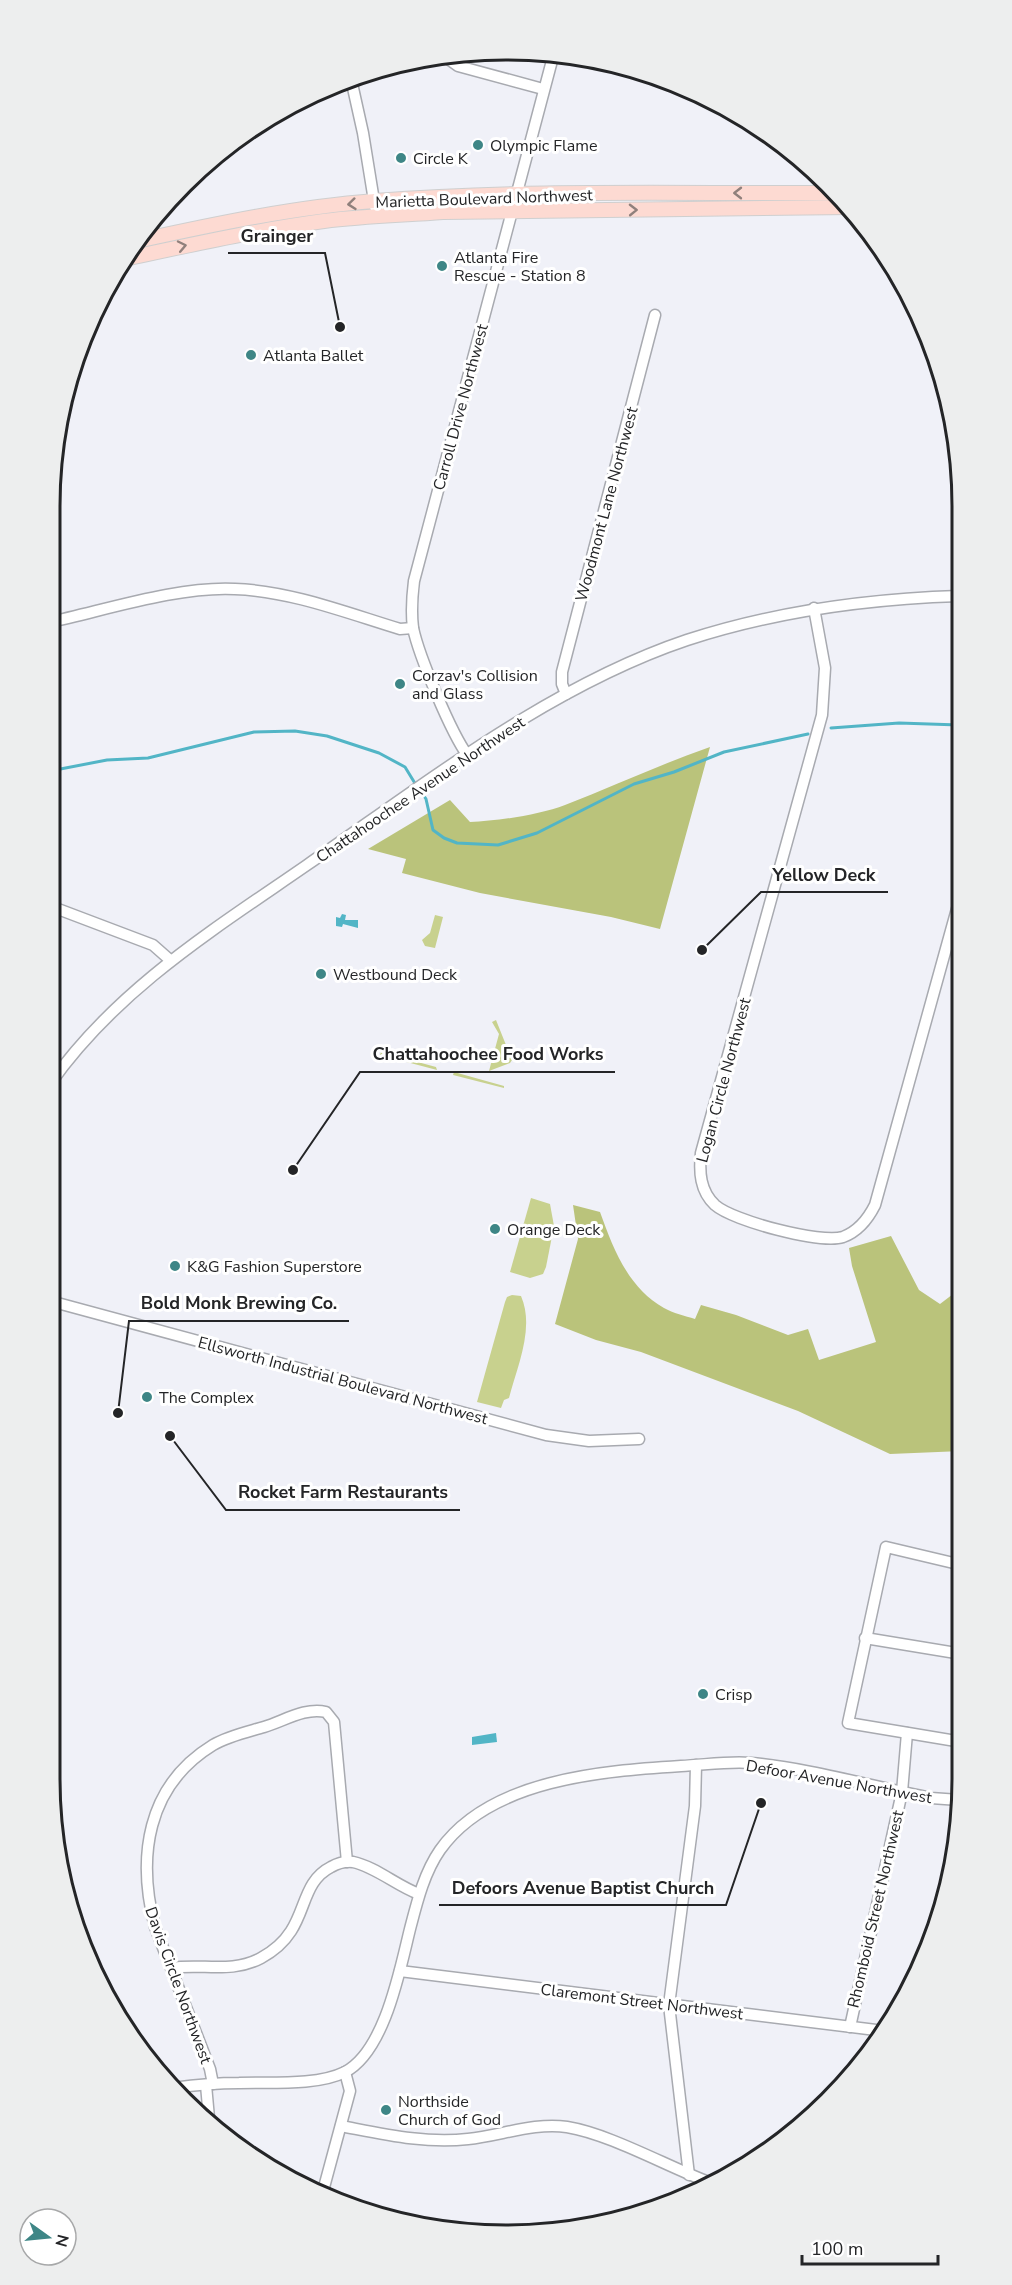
<svg xmlns="http://www.w3.org/2000/svg" width="1012" height="2285" viewBox="0 0 1012 2285" font-family="'Nunito Sans',sans-serif">
  <style>
    .green { fill: #c8d18e }
    .forest { fill: #bac37b }
    .water { fill: #52b5c6 }
    .lines { fill: none; stroke-linecap: round; stroke-linejoin: round }
    .stream { stroke: #52b5c6; stroke-width: 3 }
    .minor-casing { stroke: #a8aab0; stroke-width: 13 }
    .major-casing { stroke: #cfcfcf; stroke-width: 16 }
    .minor { stroke: #fff; stroke-width: 10 }
    .major { stroke: #fddad2; stroke-width: 14 }
    .oneway { stroke: #90807c }
    .poi-dot { fill: #3e8686; stroke: #fff; stroke-width: 2 }
    .labels { text-anchor: middle; stroke-width: 6; stroke-linejoin: round; paint-order: stroke }
    .poi-label { font-size: 16px; fill: #242527; stroke: #fff; text-anchor: start }
    .street-label { font-size: 16px; fill: #242527; stroke: #fff }
    .rim { fill: none; stroke: #242527; stroke-width: 3 }
    .leader { fill: none; stroke: #242527; stroke-width: 2 }
    .callout-dot { fill: #242527; stroke: #fff; stroke-width: 2 }
    .callout-label { font-size: 18px; text-anchor: middle; font-weight: bold; fill: #242527; stroke: #fff; stroke-width: 6; stroke-linejoin: round; paint-order: stroke }
  </style>
  <rect width="100%" height="100%" fill="#f0f1f8"/>
  <g class="green">
    <polygon points="435,915 443,917 435,948 425,946 422,940 430,933"/>
    <polygon points="496,1020 512,1060 510,1063 489,1071 499,1034 492,1022"/>
    <polygon points="381,1052 436,1067 437,1070 380,1055"/>
    <polygon points="454,1072 504,1086 504,1088 453,1075"/>
    <polygon points="531,1198 550,1204 554,1226 546,1267 543,1274 530,1278 510,1272"/>
    <path d="M512,1295L521,1296C535,1328 517,1367 509,1398L504,1400L501,1408L477,1402L505,1302L507,1297Z"/>
  </g>
  <g class="forest">
    <path d="M710,747L660,929L611,917L480,893L402,873L406,859L368,849L450,800L470,822C497,821 539,815 565,805C614,786 661,764 710,747Z"/>
    <path d="M573,1205L600,1212C613,1248 628,1288 664,1308C673,1313 685,1316 695,1319L701,1305L736,1315L788,1335L808,1329L819,1360L876,1342L852,1266L849,1248L891,1236L919,1290L940,1304L961,1288L962,1451L890,1454L798,1411L641,1352L596,1340L555,1324L578,1239Z"/>
  </g>
  <g class="water">
    <polygon points="342,914 346,915 345,920 358,920 358,928 343,924 342,927 336,926 336,917 340,918"/>
    <polygon points="496,1733 497,1742 472,1745 472,1737"/>
  </g>
  <g class="lines">
    <g class="stream">
      <polyline points="831,728 899,723 959,725"/>
      <polyline points="50,771 107,760 148,758 254,732 295,731 327,736 379,753 405,767 416,785"/>
      <polyline points="420,790 426,799 433,830 444,838 457,843 498,845 537,833 634,784 674,772 724,752 808,734"/>
    </g>
    <defs>
      <g id="minor">
        <polyline points="444,56 458,66 543,89"/>
        <polyline points="351,79 363,133 375,207"/>
        <path d="M814,608L825,668L822,715L701,1153C699,1172 700,1191 715,1205C733,1221 821,1244 843,1237C859,1231 868,1219 875,1205L960,898"/>
        <path d="M50,622C106,610 178,586 235,589C291,591 347,613 400,629L413,628"/>
        <polyline points="566,694 562,684 562,672 655,315"/>
        <path d="M468,756C451,733 419,656 413,628C411,612 412,597 414,581L554,53"/>
        <polyline points="50,906 153,945 170,960"/>
        <path d="M50,1084C117,989 213,930 307,865C425,784 550,686 687,640C776,611 865,599 959,596"/>
        <polyline points="50,1301 546,1435 589,1441 639,1439"/>
        <polyline points="962,1565 886,1547 848,1723 962,1742"/>
        <polyline points="865,1638 962,1654"/>
        <path d="M171,1968C202,1963 231,1974 261,1958C272,1952 284,1942 291,1931C306,1908 305,1880 331,1867C338,1863 346,1861 353,1862C376,1867 397,1886 419,1894"/>
        <polyline points="400,1971 884,2031"/>
        <polyline points="850,2027 902,1792 907,1733"/>
        <path d="M213,2084L210,2069L155,1927C137,1858 146,1786 213,1745C228,1736 247,1732 264,1727C284,1721 305,1707 326,1712L334,1722L347,1862"/>
        <polyline points="206,2085 209,2118"/>
        <path d="M173,2088C195,2085 217,2083 239,2083C270,2082 317,2086 345,2072C385,2051 400,1969 410,1929C417,1902 424,1873 440,1850C490,1779 603,1771 681,1766C704,1765 729,1761 751,1763C808,1768 874,1787 931,1798L959,1800"/>
        <path d="M341,2126C383,2134 425,2144 468,2139C500,2136 534,2122 567,2127C610,2134 668,2167 711,2183"/>
        <polyline points="689,2175 669,2005 695,1806 696,1765"/>
        <polyline points="323,2191 350,2091 345,2072"/>
      </g>
      <g id="major">
        <path d="M137,241C215,224 295,207 375,201C528,189 682,194 835,193"/>
        <path d="M124,259C190,245 257,230 324,221C363,216 403,215 443,212L851,207"/>
      </g>
    </defs>
    <use href="#minor" class="minor-casing"/>
    <use href="#major" class="major-casing"/>
    <use href="#minor" class="minor"/>
    <use href="#major" class="major"/>
  </g>
  <defs><path id="oneway-chevron" d="M-2-3.5L2.5 0L-2 3.5" fill="none" stroke-width="1.6" stroke-linecap="round" stroke-linejoin="round" transform="scale(1.5)"/></defs>
  <g class="oneway">
    <use href="#oneway-chevron" transform="translate(738 193) rotate(180)"/>
    <use href="#oneway-chevron" transform="translate(352 204) rotate(174)"/>
    <use href="#oneway-chevron" transform="translate(633 210) rotate(-1)"/>
    <use href="#oneway-chevron" transform="translate(182 246) rotate(-12)"/>
  </g>
  <g class="poi-dot">
    <circle cx="478" cy="145" r="6"/>
    <circle cx="401" cy="158" r="6"/>
    <circle cx="442" cy="266" r="6"/>
    <circle cx="251" cy="355" r="6"/>
    <circle cx="400" cy="684" r="6"/>
    <circle cx="321" cy="974" r="6"/>
    <circle cx="495" cy="1229" r="6"/>
    <circle cx="175" cy="1266" r="6"/>
    <circle cx="147" cy="1397" r="6"/>
    <circle cx="703" cy="1694" r="6"/>
    <circle cx="386" cy="2110" r="6"/>
  </g>
  <g class="labels">
    <g class="poi-label">
      <text x="490" y="151">Olympic Flame</text>
      <text x="413" y="164">Circle K</text>
      <text x="454" y="263">Atlanta Fire<tspan x="454" dy="18">Rescue - Station 8</tspan></text>
      <text x="263" y="361">Atlanta Ballet</text>
      <text x="412" y="681">Corzav's Collision<tspan x="412" dy="18">and Glass</tspan></text>
      <text x="333" y="980">Westbound Deck</text>
      <text x="507" y="1235">Orange Deck</text>
      <text x="187" y="1272">K&amp;G Fashion Superstore</text>
      <text x="159" y="1403">The Complex</text>
      <text x="715" y="1700">Crisp</text>
      <text x="398" y="2107">Northside<tspan x="398" dy="18">Church of God</tspan></text>
    </g>
    <g class="street-label">
      <text transform="translate(484 198) rotate(-2)" y="6">Marietta Boulevard Northwest</text>
      <text transform="translate(460 407) rotate(-75)" y="6">Carroll Drive Northwest</text>
      <text transform="translate(606 504) rotate(-75)" y="6">Woodmont Lane Northwest</text>
      <text transform="translate(420 789) rotate(-34)" y="6">Chattahoochee Avenue Northwest</text>
      <text transform="translate(723 1080) rotate(-75)" y="6">Logan Circle Northwest</text>
      <text transform="translate(343 1380) rotate(15)" y="6">Ellsworth Industrial Boulevard Northwest</text>
      <text transform="translate(839 1781) rotate(10)" y="6">Defoor Avenue Northwest</text>
      <text transform="translate(875 1909) rotate(-77)" y="6">Rhomboid Street Northwest</text>
      <text transform="translate(179 1985) rotate(70)" y="6">Davis Circle Northwest</text>
      <text transform="translate(642 2001) rotate(7)" y="6">Claremont Street Northwest</text>
    </g>
  </g>
  <path d="M0 0H1012V2285H0ZM506 60H506A446 446 0 0 1 952 506V1779A446 446 0 0 1 506 2225H506A446 446 0 0 1 60 1779V506A446 446 0 0 1 506 60Z" fill="#edeeee" fill-rule="evenodd"/>
  <path class="rim" d="M506 60H506A446 446 0 0 1 952 506V1779A446 446 0 0 1 506 2225H506A446 446 0 0 1 60 1779V506A446 446 0 0 1 506 60Z"/>
  <path class="leader" d="M340 327L325 253H228M702 950L761 892H888M293 1170L360 1072H615M118 1413L129 1321H349M170 1436L226 1510H460M761 1803L726 1905H439"/>
  <g class="callout-dot">
    <circle cx="340" cy="327" r="6"/>
    <circle cx="702" cy="950" r="6"/>
    <circle cx="293" cy="1170" r="6"/>
    <circle cx="118" cy="1413" r="6"/>
    <circle cx="170" cy="1436" r="6"/>
    <circle cx="761" cy="1803" r="6"/>
  </g>
  <g class="callout-label">
    <text x="277" y="242">Grainger</text>
    <text x="824" y="881">Yellow Deck</text>
    <text x="488" y="1060">Chattahoochee Food Works</text>
    <text x="239" y="1309">Bold Monk Brewing Co.</text>
    <text x="343" y="1498">Rocket Farm Restaurants</text>
    <text x="583" y="1894">Defoors Avenue Baptist Church</text>
  </g>
  <g transform="translate(48 2237) rotate(105)"><circle r="28" fill="#ffffff" stroke="#a7a8a9" stroke-width="1.5"/>
  <path d="M0-4.5L10 22L0 15L-10 22Z" fill="#3e8686"/>
  <text y="-9" font-size="16" font-weight="bold" text-anchor="middle" fill="#242527">N</text>
  </g>
  <path d="M802 2255v9h136v-9" fill="none" stroke="#242527" stroke-width="3"/>
  <text x="811" y="2255" font-size="18" fill="#242527" stroke="#ffffff" stroke-width="4.5" paint-order="stroke">100 m</text>
</svg>
